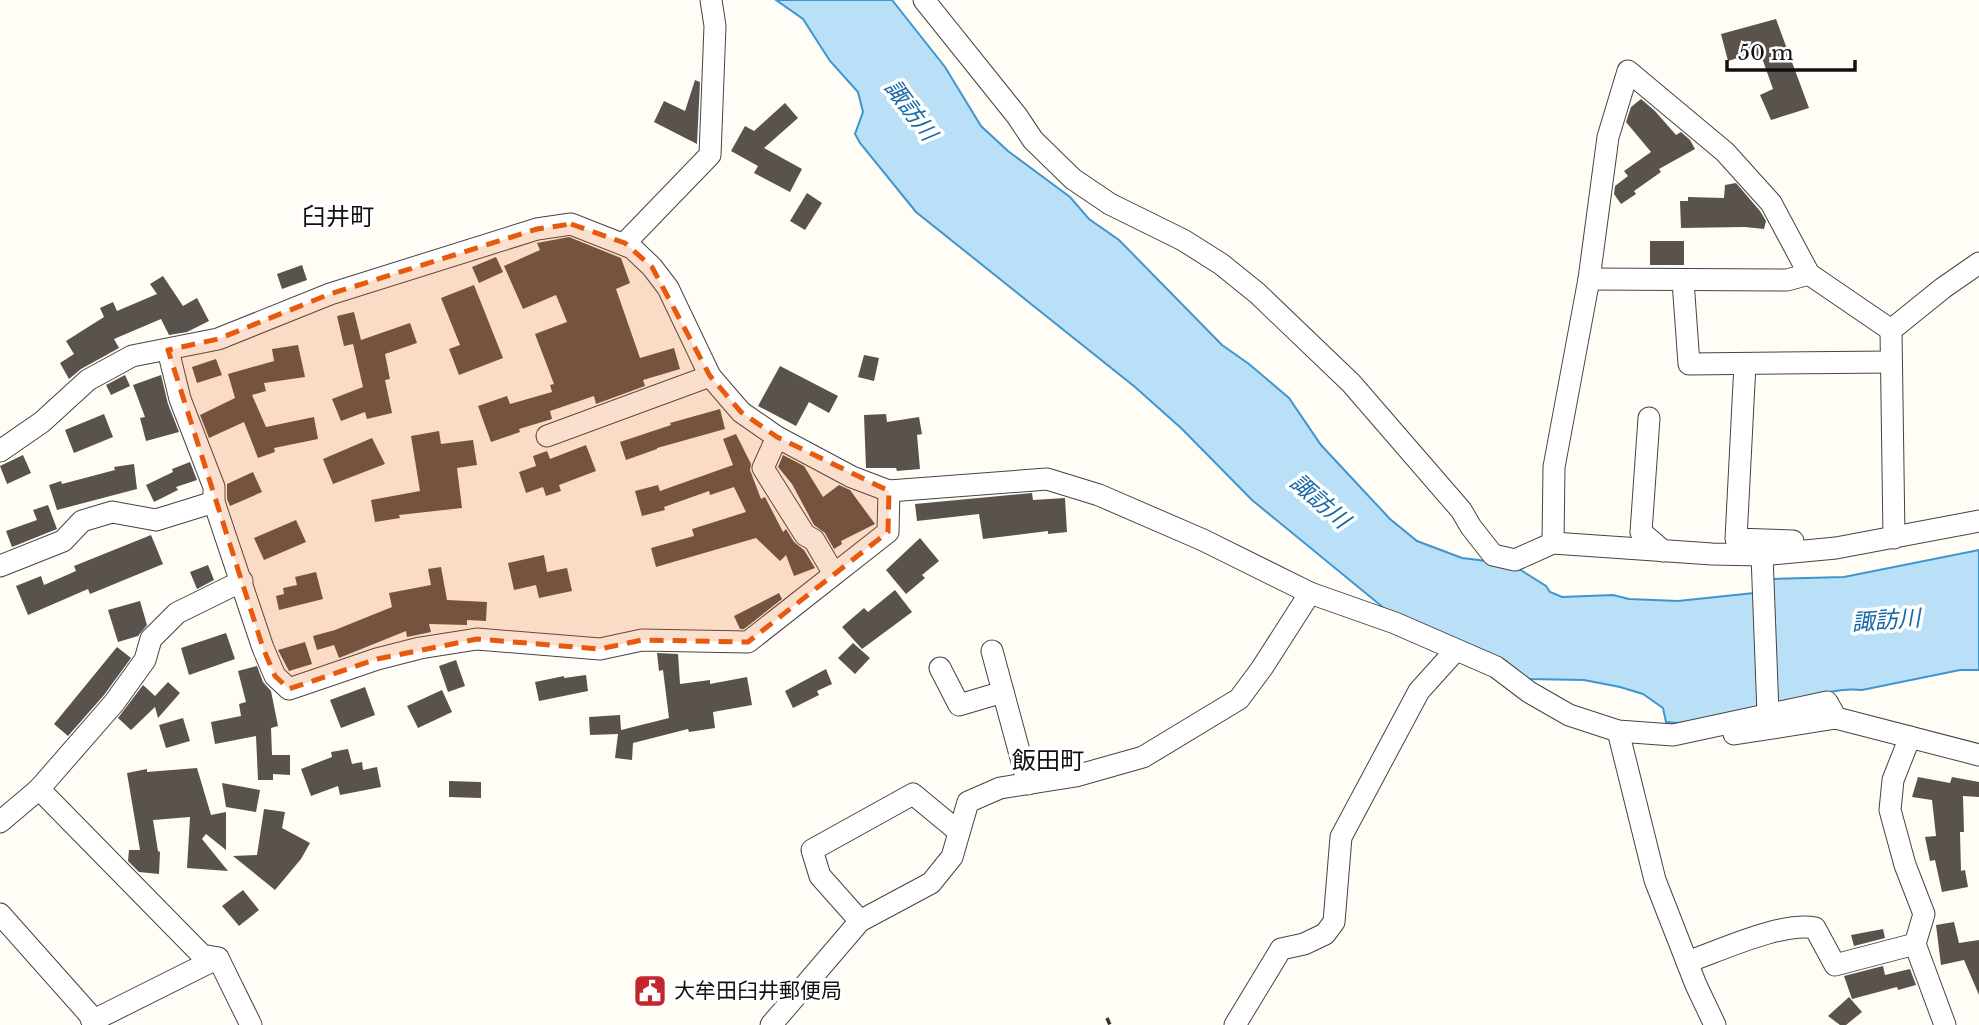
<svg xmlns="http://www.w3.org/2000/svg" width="1979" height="1025" viewBox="0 0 1979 1025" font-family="'Libre Baskerville','Noto Sans JP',serif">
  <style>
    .water { fill: #b9e0f7; stroke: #3f96cf; stroke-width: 2 }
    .building { fill: #5a524d }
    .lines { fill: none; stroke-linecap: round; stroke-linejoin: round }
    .minor-casing { stroke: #444; stroke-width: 23 }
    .path { stroke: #333; stroke-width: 3.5; stroke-dasharray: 7 3.5; stroke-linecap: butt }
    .minor { stroke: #fff; stroke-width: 21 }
    .marked { fill: #e8590c; fill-opacity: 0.2; stroke: #e8590c; stroke-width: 5; stroke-dasharray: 14 9; stroke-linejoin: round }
    .labels { text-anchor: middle; stroke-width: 7; stroke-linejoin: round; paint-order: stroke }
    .poi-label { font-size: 21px; fill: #111; stroke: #fff; text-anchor: start }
    .water-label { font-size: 23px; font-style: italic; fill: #1768a6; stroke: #fff }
    .quarter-label { font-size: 24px; fill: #111; stroke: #fff }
  </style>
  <rect width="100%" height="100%" fill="#fffdf5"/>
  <path class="water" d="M776,0H892L945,67L981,126L1008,151L1070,197L1089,219L1119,240L1222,345L1249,364L1289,398L1321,445L1390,519L1417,541L1462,558L1511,564L1546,586L1550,592L1562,597L1613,595L1629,599L1678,601L1754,593L1770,579L1844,577L1979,550V670H1960L1862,690C1828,686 1783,707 1748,713C1725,718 1701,720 1677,723L1666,722L1663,708L1643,694L1620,687L1584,680L1529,679L1514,669L1503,659L1385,609L1252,500L1181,428L1135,387L916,212L860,143L855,134L863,112L858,92L830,61L803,19Z"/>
  <g class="building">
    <polygon points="1776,19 1809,108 1771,120 1760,95 1773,89 1762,58 1754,60 1753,53 1728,61 1721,34"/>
    <polygon points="695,80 700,82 697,144 654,122 664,101 685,111"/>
    <polygon points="1641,99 1655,111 1676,135 1681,132 1690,140 1695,149 1659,169 1661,172 1634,191 1636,194 1621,204 1614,194 1615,186 1628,176 1624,171 1651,152 1626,122 1631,107"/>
    <polygon points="785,103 798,118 764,148 802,169 790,192 754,173 758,166 731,151 745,126 754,131"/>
    <polygon points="1736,183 1760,211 1766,221 1764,229 1745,227 1681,228 1680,201 1688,201 1688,197 1724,198 1725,185"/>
    <polygon points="807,193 822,203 805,230 790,221"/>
    <polygon points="569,237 621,258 630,283 616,289 640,358 674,348 680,369 643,380 645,386 596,404 594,396 550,411 552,419 519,429 520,432 491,442 478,406 507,396 510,404 552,392 550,385 554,384 535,334 567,322 556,295 523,309 504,266 540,250 537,243"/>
    <rect x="1650" y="241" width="34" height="24"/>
    <polygon points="496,257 503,272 479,283 472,267"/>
    <polygon points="302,265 307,280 282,289 277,274"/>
    <polygon points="163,276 183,306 197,298 209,321 187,332 169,335 161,319 114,339 119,348 81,369 69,379 60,363 74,354 66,341 104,317 100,308 113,302 117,311 157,294 150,284"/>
    <polygon points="474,285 503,358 459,375 449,349 460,345 441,298"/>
    <polygon points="354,312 361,340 410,323 417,343 385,354 390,379 385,380 392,413 367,419 365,412 341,421 332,399 363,387 353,344 344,346 337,316"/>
    <polygon points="298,345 305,377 264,383 266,391 252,395 266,427 314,417 318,439 274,448 275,452 258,458 244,422 209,438 200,415 235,398 228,374 274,361 272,349"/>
    <polygon points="864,355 879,358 874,381 858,377"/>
    <polygon points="216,359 222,375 197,383 192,367"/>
    <polygon points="780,366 838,396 829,413 809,402 796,426 758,406"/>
    <polygon points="125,375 130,386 111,395 106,385"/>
    <polygon points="161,375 168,404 179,432 146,441 140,418 145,417 133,385"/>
    <polygon points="720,409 725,429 657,448 657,449 626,460 620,442 671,425 670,423"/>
    <polygon points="104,414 113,437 74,453 65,430"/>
    <polygon points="886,414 887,422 919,417 922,434 917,435 920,469 897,471 896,468 866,468 864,415"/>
    <polygon points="439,431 441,444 473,440 477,465 457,468 462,508 399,515 400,518 375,522 371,500 420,491 411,436"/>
    <polygon points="736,434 751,464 750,470 761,499 765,497 783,532 786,529 794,542 804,550 815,568 794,576 786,555 780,561 756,538 656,567 651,548 694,536 692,529 746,512 734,487 710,495 709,491 664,507 665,510 642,516 635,491 658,485 660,491 733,465 723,439"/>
    <polygon points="372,438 385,464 333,484 323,459"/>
    <polygon points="586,445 596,471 559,485 561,491 546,496 543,487 526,493 519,472 536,466 533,456 547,451 550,459"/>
    <polygon points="23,455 31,473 7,484 0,466"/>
    <polygon points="783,455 804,466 823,497 839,485 850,490 875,524 841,541 842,544 834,549 825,533 814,525 792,484 778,467"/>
    <polygon points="190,462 197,480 176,487 178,490 154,502 146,485 173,472 172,469"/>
    <polygon points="134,464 137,489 57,510 49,485 61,481 62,484 115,470 114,467"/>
    <polygon points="253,472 262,492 230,506 227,499 227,484"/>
    <polygon points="1032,493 1033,500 1065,498 1067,532 1048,534 1048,531 983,539 979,514 917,521 915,504"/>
    <polygon points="48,505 57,529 12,547 6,531 37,520 33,510"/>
    <polygon points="296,520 306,542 264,560 254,538"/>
    <polygon points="151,535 163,564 90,594 88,589 28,615 16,586 41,576 44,585 76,571 74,566"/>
    <polygon points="920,538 939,561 922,575 925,578 906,594 886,570"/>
    <polygon points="544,555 547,572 567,568 572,591 539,598 536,585 514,590 508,563"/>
    <polygon points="208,565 214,580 197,589 190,572"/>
    <polygon points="441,567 447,600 487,602 486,621 467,620 467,625 429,624 431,632 407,637 406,631 339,658 334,645 317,650 313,636 335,630 392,607 389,593 431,585 428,569"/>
    <polygon points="316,572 323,599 279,610 276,596 284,594 283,588 297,585 295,577"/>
    <polygon points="895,590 912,612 862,649 842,627 864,608 868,612"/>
    <polygon points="779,593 782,599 744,629 740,629 734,616"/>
    <polygon points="140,601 147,625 138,636 118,642 108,610"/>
    <polygon points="226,633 235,659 189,675 181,648"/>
    <polygon points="305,642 312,664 289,671 278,650"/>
    <polygon points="853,643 870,658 855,674 838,658"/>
    <polygon points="117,647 131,658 104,695 68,736 54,724"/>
    <polygon points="657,653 678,654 680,684 710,680 710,684 747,677 752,705 713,712 715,728 689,732 688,729 633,743 632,760 615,758 618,734 590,735 589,717 620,715 621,730 669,718 663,670 659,671"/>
    <polygon points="456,660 465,686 448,692 439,666"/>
    <polygon points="257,666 263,682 271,691 278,726 271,728 272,755 290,755 290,775 273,774 273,780 258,780 256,736 215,744 211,722 241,716 239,704 246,702 238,671"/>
    <polygon points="826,669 832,684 817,691 819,695 793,708 785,691"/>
    <polygon points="586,675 588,691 539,701 535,682 564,676 564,678"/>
    <polygon points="168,682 180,693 158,718 155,707 131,730 118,718 143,685 155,696"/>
    <polygon points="365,687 375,715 341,728 330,700"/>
    <polygon points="442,690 452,712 418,728 407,706"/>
    <polygon points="183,718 190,741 166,748 159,725"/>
    <polygon points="348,749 352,764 362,762 363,770 377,767 381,787 340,795 338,786 311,796 301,769 332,757 331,752"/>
    <polygon points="197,768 211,815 226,812 226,850 206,834 202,839 228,871 187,868 190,817 153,820 158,851 160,852 159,874 139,872 128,861 129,850 140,850 127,773 147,769 147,772"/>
    <polygon points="1918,777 1950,783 1952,777 1979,782 1979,797 1963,796 1964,832 1960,832 1961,871 1965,870 1968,887 1942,892 1935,860 1930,861 1925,837 1936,836 1932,800 1912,797"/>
    <polygon points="449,781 481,782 481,798 449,797"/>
    <polygon points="222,783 260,790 256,812 226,807"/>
    <polygon points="264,809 285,812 282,828 310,843 301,859 275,890 233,856 257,855"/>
    <polygon points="243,890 259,910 239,926 222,906"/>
    <polygon points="1954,922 1959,943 1979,940 1979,995 1964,960 1941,965 1936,925"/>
    <polygon points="1883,929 1885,938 1854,946 1851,935"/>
    <polygon points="1883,966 1885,975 1910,969 1916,985 1898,990 1897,987 1852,999 1844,976"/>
    <polygon points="1849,997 1862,1012 1846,1025 1840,1025 1828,1016"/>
  </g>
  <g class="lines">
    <defs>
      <g id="minor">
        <polyline points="924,0 1017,116 1033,140 1073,179 1110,204 1183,240 1221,264 1257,293 1351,383 1461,510 1471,527 1493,555 1515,560 1553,543 1712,554 1762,555 1836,548 1979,521"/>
        <polyline points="625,243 710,155 715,26 711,0"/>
        <polyline points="1589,279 1787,280 1809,274"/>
        <polyline points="1683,281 1689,364 1891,362"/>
        <polyline points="1891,330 1894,538"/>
        <polyline points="1891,330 1943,288 1979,263"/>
        <polyline points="168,350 180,399 214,487 214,502 263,648 275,676 289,689 377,659 420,648 477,639 600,649 642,640 748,642 888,532 889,491"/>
        <polyline points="1745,364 1736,539 1793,541"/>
        <polyline points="1649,418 1641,532 1663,551"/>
        <polyline points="547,436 710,376"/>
        <polyline points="777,437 763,468 805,535 814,540 834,574"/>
        <polyline points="0,451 42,422 88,380 132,356 218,339 330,294 537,229 571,224 632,248 652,267 668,288 710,376 741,412 777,437 852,477 889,491 1047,479 1099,495 1203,540 1310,593 1395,623 1496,667 1529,692 1569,715 1618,731 1673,735 1827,702 1836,718 1979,755"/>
        <polyline points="1553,543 1554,467 1589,279 1608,137 1628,71 1725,152 1771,203 1809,274 1891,330"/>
        <polyline points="1762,555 1768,713"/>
        <polyline points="0,566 63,541 82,521 112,512 156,520 214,502"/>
        <polyline points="992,651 1028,784"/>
        <polyline points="940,668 959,705 1003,692"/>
        <polyline points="1618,731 1655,880 1696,985 1715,1025"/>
        <polyline points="1734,734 1836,718"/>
        <polyline points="1910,737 1893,780 1890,810 1905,865 1924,914 1915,944 1945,1025"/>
        <polyline points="39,789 114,703 145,660 151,639 177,613 242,581"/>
        <polyline points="0,822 39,789 202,955 218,958"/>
        <polyline points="0,914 89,1014 94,1025"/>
        <polyline points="860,921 820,876 812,850 913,794 959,832"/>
        <path d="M1687,962C1719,951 1783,921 1815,928L1835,965L1915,944"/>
        <polyline points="92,1021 218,958 251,1025"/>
        <polyline points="771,1025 860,921 931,883 952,857 968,802 1000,788 1076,776 1143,757 1239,699 1262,668 1310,593"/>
        <polyline points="1235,1025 1281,949 1304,944 1325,934 1334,922 1341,837 1419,691 1456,650"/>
      </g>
    </defs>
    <use href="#minor" class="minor-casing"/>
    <polyline class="path" points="1107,1018 1110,1025"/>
    <use href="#minor" class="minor"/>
  </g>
  <path class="marked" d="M571,224L625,243L652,267L710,376L741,412L777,437L889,491L888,532L748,642L642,640L600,649L477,639L377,659L289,689L275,676L263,648L168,350L218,339L330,294L537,229Z"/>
  <defs>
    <symbol id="civic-square" viewBox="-11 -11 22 22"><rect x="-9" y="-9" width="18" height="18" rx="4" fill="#c4262e" stroke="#fff"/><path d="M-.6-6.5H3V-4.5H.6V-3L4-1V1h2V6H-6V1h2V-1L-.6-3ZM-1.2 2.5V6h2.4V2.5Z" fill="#fff"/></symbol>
  </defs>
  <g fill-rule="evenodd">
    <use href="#civic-square" x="631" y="972" width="38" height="38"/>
  </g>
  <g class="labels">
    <g class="poi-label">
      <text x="674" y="998">大牟田臼井郵便局</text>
    </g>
    <g class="water-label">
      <text transform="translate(911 110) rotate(53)" y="8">諏訪川</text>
      <text transform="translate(1320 501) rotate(41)" y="8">諏訪川</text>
      <text transform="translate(1886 620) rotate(-4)" y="8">諏訪川</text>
    </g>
    <g class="quarter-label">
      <text x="338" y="225">臼井町</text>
      <text x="1048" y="769">飯田町</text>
    </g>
  </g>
  <path d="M1727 60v10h128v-10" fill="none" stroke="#111111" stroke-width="3.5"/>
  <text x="1738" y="60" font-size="21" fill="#111111" stroke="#ffffff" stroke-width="5" paint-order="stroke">50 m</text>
</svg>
